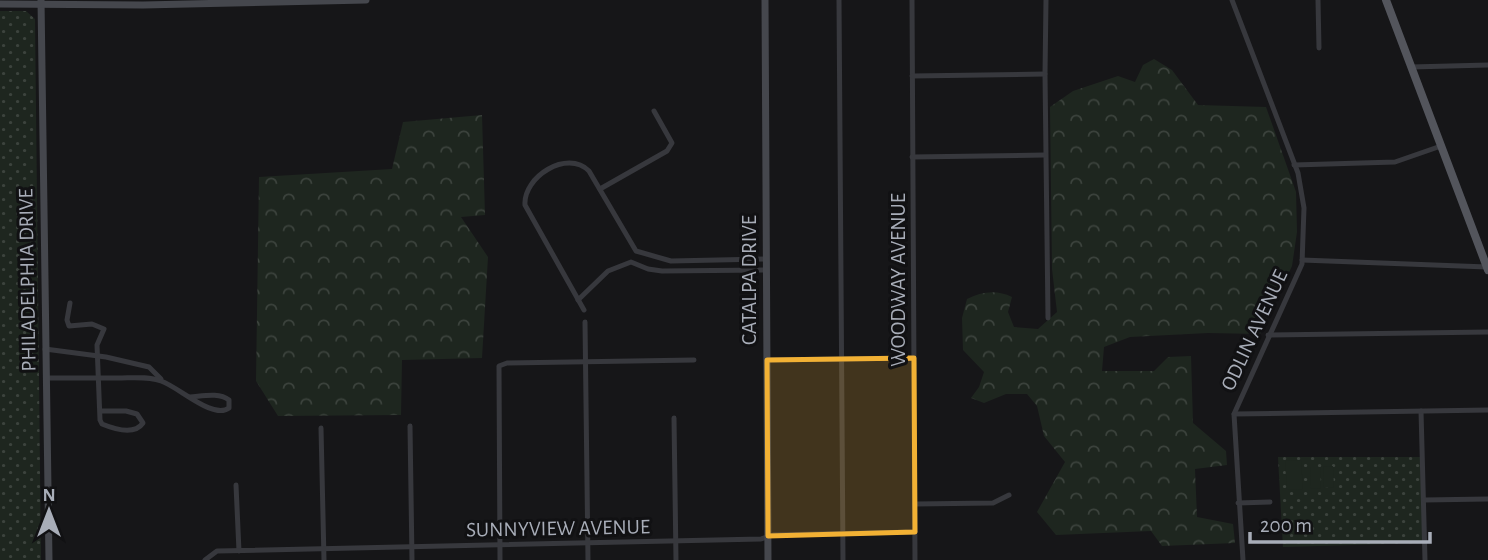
<svg xmlns="http://www.w3.org/2000/svg" width="1488" height="560" viewBox="0 0 1488 560" font-family="'Alegreya Sans',sans-serif">
  <style>
    .grass { fill: url(#grass-dots) }
    .forest { fill: url(#forest-crowns) }
    .garden { fill: #1e261f }
    .lines { fill: none; stroke-linecap: round; stroke-linejoin: round }
    .street { stroke: #37383d; stroke-width: 5 }
    .secondary { stroke: #45474d; stroke-width: 7 }
    .primary { stroke: #53555c; stroke-width: 8 }
    .marked { fill: #f2b134; fill-opacity: 0.2; stroke: #f2b134; stroke-width: 5; stroke-linejoin: round }
    .labels { text-anchor: middle; stroke-width: 6; stroke-linejoin: round; paint-order: stroke }
    .street-label { font-size: 21px; fill: #a8adb8; stroke: #111113 }
  </style>
  <defs>
    <pattern id="grass-dots" width="8" height="8" patternUnits="userSpaceOnUse" patternTransform="scale(1.75)"><rect width="8" height="8" fill="#1e261f"/><path d="M2 2h.1M6 6h.1" fill="none" stroke="#3c433d" stroke-width="1.8" stroke-linecap="round"/></pattern>
    <pattern id="forest-crowns" width="20" height="18" patternUnits="userSpaceOnUse" patternTransform="scale(1.75)"><rect width="20" height="18" fill="#1e261f"/><path d="M2 6a3 3 0 1 1 6 0M12 15a3 3 0 1 1 6 0" fill="none" stroke="#3c433d"/></pattern>
  </defs>
  <rect width="100%" height="100%" fill="#161618"/>
  <g class="grass">
    <polygon points="0,11 26,11 35,19 41,560 0,560"/>
    <polygon points="1278,457 1423,457 1425,543 1283,547"/>
  </g>
  <g class="forest">
    <path d="M1154,59L1172,70L1198,105L1266,107L1296,192L1297,232L1292,266L1260,334L1208,333L1130,337L1104,347L1102,371H1154L1168,357L1191,356L1193,423L1226,451L1227,465L1195,469L1197,517L1233,524L1235,543L1162,546L1151,531L1056,535L1037,512L1065,462L1044,436L1037,406L1027,394H1006L984,403L971,398L979,387L984,372L963,350L962,318L967,299C981,292 996,289 1012,297L1008,312L1014,327L1038,329L1057,312L1052,269L1050,107L1073,91L1118,76L1135,82L1143,65Z"/>
    <polygon points="482,115 485,215 461,217 488,257 482,358 402,360 401,415 278,416 256,381 259,177 392,169 403,122"/>
  </g>
  <g class="garden">
    <polygon points="1301,460 1303,489 1287,490 1285,461"/>
    <polygon points="1333,466 1334,487 1324,488 1323,467"/>
    <polygon points="1310,467 1320,467 1321,488 1311,489"/>
  </g>
  <g class="lines">
    <g class="street">
      <polyline points="839,0 843,560"/>
      <polyline points="912,0 915,560"/>
      <polyline points="1046,0 1045,74 1048,318"/>
      <polyline points="1232,0 1298,173 1304,208 1302,264 1234,414 1243,560"/>
      <polyline points="1318,0 1319,48"/>
      <polyline points="1411,67 1488,65"/>
      <polyline points="912,76 1045,74"/>
      <polyline points="912,157 1045,155"/>
      <polyline points="1294,165 1395,162 1441,146"/>
      <polyline points="600,189 667,151 672,143 654,111"/>
      <polyline points="1302,260 1487,267"/>
      <polyline points="578,300 608,271 631,262 648,269 662,271 766,270"/>
      <path d="M70,303L67,320L69,326L92,324L104,329L97,345L100,420L102,424C114,429 134,436 143,423L137,414L126,411H100"/>
      <path d="M584,310L525,205C523,177 567,149 589,171L636,251L671,261L766,259"/>
      <polyline points="585,322 588,560"/>
      <polyline points="1268,335 1488,332"/>
      <polyline points="45,349 106,357 149,367 161,379"/>
      <polyline points="767,360 914,358"/>
      <path d="M46,378C70,378 94,378 118,378C132,378 148,376 161,381C179,387 213,420 229,408V400C219,392 203,396 190,397"/>
      <polyline points="1421,411 1425,560"/>
      <polyline points="1234,414 1488,410"/>
      <polyline points="674,418 676,560"/>
      <polyline points="410,426 412,560"/>
      <polyline points="321,428 324,560"/>
      <polyline points="236,485 239,551"/>
      <polyline points="1424,500 1488,499"/>
      <polyline points="1238,503 1270,502"/>
      <polyline points="915,504 993,503 1009,495"/>
      <polyline points="205,560 217,551 761,539 773,535 915,532"/>
      <polyline points="500,560 499,366 507,363 694,360"/>
    </g>
    <g class="secondary">
      <polyline points="41,0 49,560"/>
      <polyline points="765,0 768,560"/>
      <polyline points="0,4 143,5 366,0"/>
    </g>
    <polyline class="primary" points="1386,0 1488,270"/>
  </g>
  <path class="marked" d="M914,358L915,532L768,536L767,360Z"/>
  <g class="labels">
    <g class="street-label">
      <text transform="translate(27 280) rotate(-91)" y="7">PHILADELPHIA DRIVE</text>
      <text transform="translate(749 280) rotate(-90)" y="7">CATALPA DRIVE</text>
      <text transform="translate(898 280) rotate(-90)" y="7">WOODWAY AVENUE</text>
      <text transform="translate(1254 330) rotate(-65)" y="7">ODLIN AVENUE</text>
      <text transform="translate(558 528) rotate(-1)" y="7">SUNNYVIEW AVENUE</text>
    </g>
  </g>
  <g transform="translate(49 511)" stroke="#111113" stroke-width="5" paint-order="stroke">
  <path d="M0-5L12 26L0 18L-12 26Z" fill="#a8adb8"/>
  <text y="-10" font-size="19" font-weight="bold" text-anchor="middle" fill="#a8adb8">N</text>
  </g>
  <path d="M1250 532v10h180v-10" fill="none" stroke="#a8adb8" stroke-width="3.5"/>
  <text x="1260" y="532" font-size="21" fill="#a8adb8" stroke="#111113" stroke-width="5" paint-order="stroke">200 m</text>
</svg>
